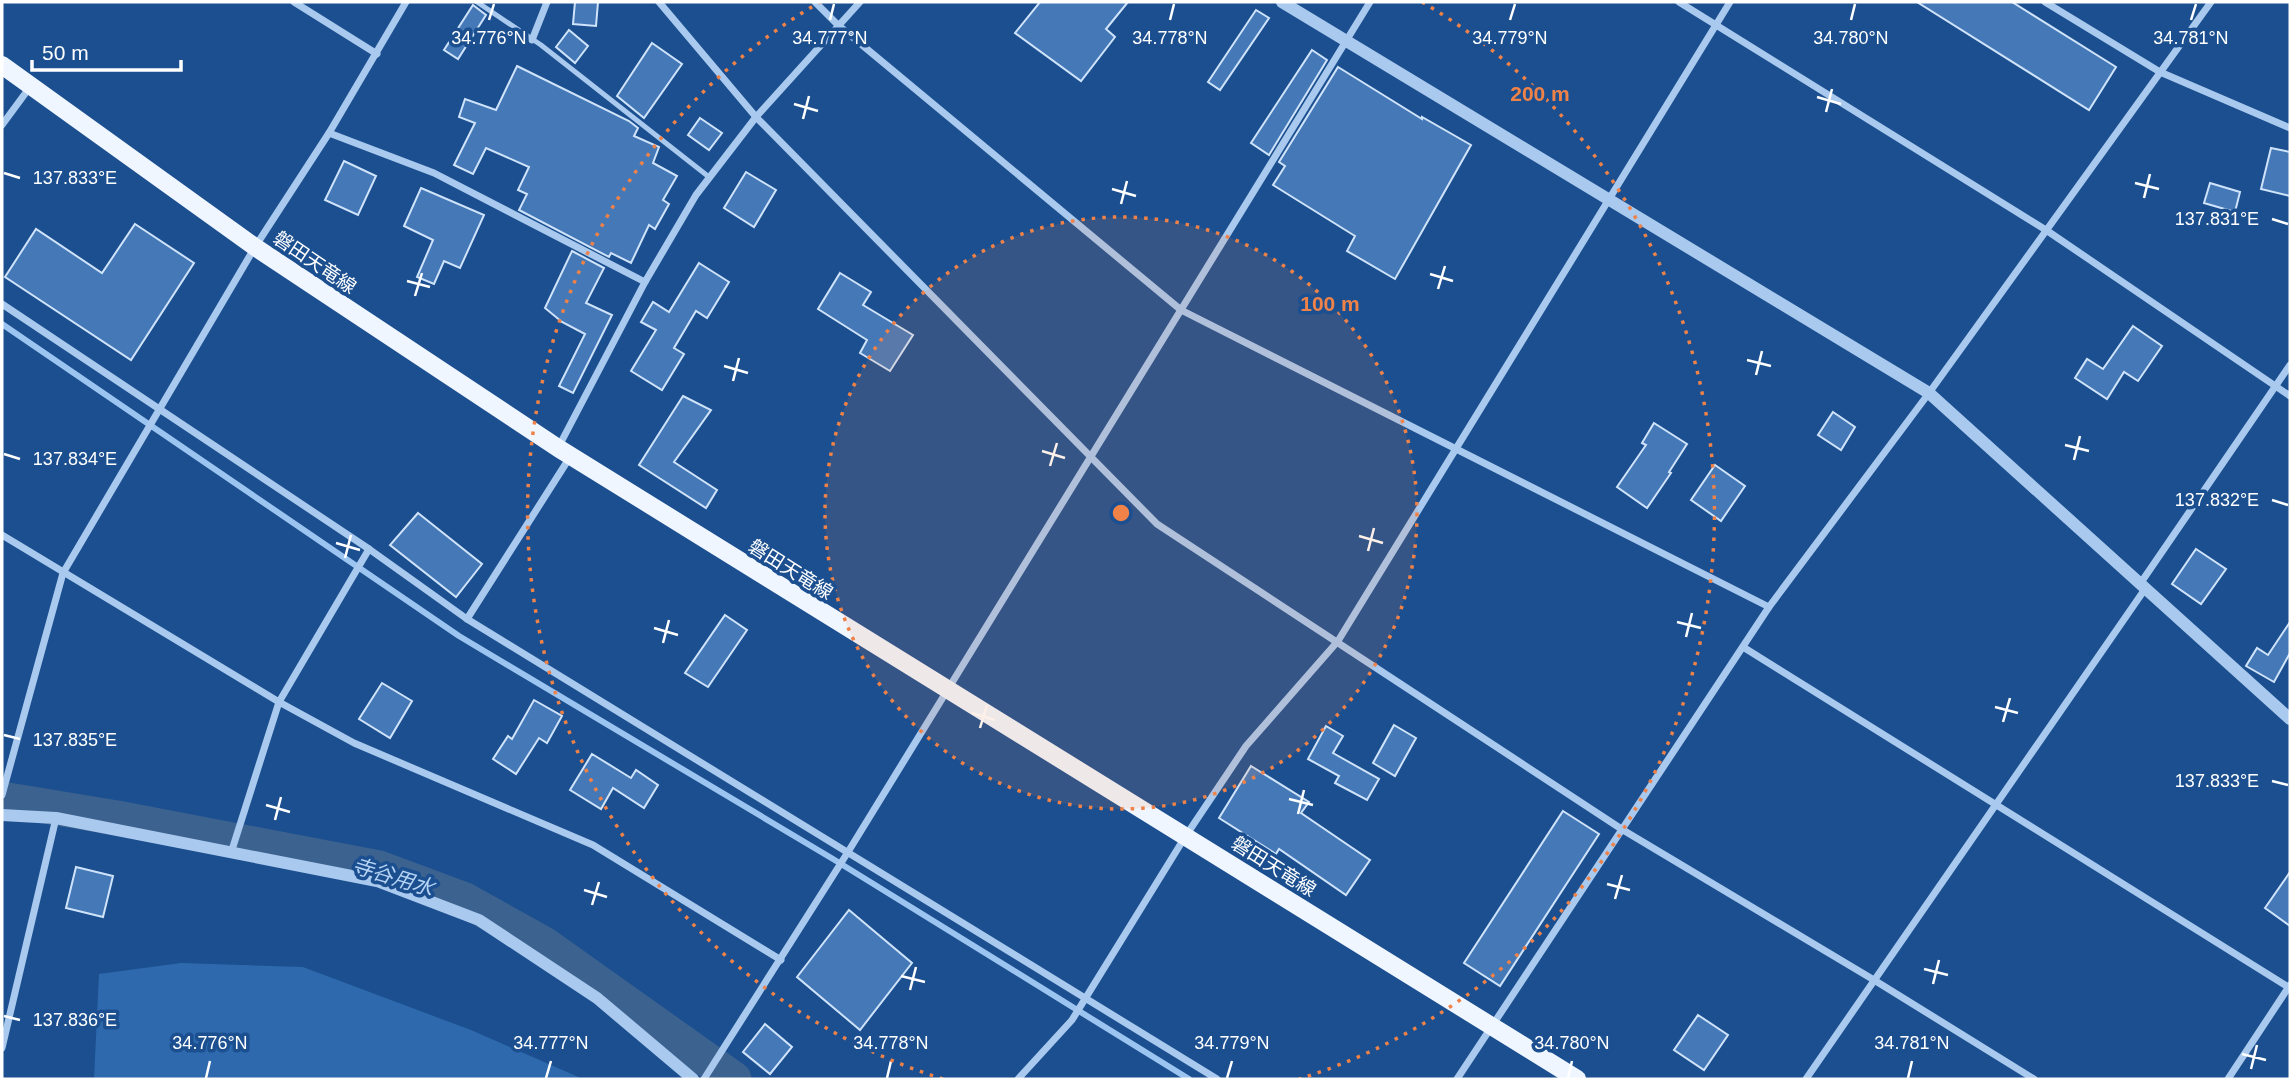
<svg xmlns="http://www.w3.org/2000/svg" width="2292" height="1081" viewBox="0 0 2292 1081" font-family="Arial,'Noto Sans JP',sans-serif">
  <style>
    .green { fill: #2e69ad }
    .lines { fill: none; stroke-linecap: round; stroke-linejoin: round }
    .stream { stroke: #9cc4f0; stroke-width: 6 }
    .river { stroke: #3c6290; stroke-width: 35 }
    .building { fill: #4478b7; stroke: #cfe3fa; stroke-width: 2 }
    .service { stroke: #a9c9ee; stroke-width: 5 }
    .minor { stroke: #a9c9ee; stroke-width: 7 }
    .tertiary { stroke: #a9c9ee; stroke-width: 12 }
    .primary { stroke: #f0f6ff; stroke-width: 18 }
    .ticks { fill: none; stroke: #fff; stroke-width: 2.5 }
    .ring { fill: none; stroke: #ee8249; stroke-width: 3.5; stroke-dasharray: 3.5 7 }
    .labels { text-anchor: middle; stroke-width: 7; stroke-linejoin: round; paint-order: stroke }
    .street-label { font-size: 19px; fill: #fff; stroke: #1b4f8f }
    .water-label { font-size: 21px; font-style: italic; fill: #b5d3f5; stroke: #1b4f8f }
    .ticks-label { font-size: 18px; text-anchor: middle; fill: #fff; stroke: #1b4f8f; stroke-width: 7; stroke-linejoin: round; paint-order: stroke }
    .centre { fill: #ee8249; stroke: #1b4f8f; stroke-width: 3.5 }
    .ring-label { font-size: 21px; text-anchor: middle; font-weight: bold; fill: #ee8249; stroke: #1b4f8f; stroke-width: 7; stroke-linejoin: round; paint-order: stroke }
  </style>
  <rect width="100%" height="100%" fill="#1b4f8f"/>
  <polygon class="green" points="181,963 303,967 471,1030 583,1079 94,1079 99,974"/>
  <g class="lines">
    <polyline class="stream" points="2,324 459,636 833,859 1189,1079"/>
    <polyline class="river" points="2,799 117,818 379,868 465,900 544,944 734,1079"/>
  </g>
  <g class="building">
    <polygon points="575,2 598,2 596,26 573,24"/>
    <polygon points="1040,2 1128,2 1106,29 1115,37 1081,81 1015,33"/>
    <polygon points="1917,2 2012,2 2116,67 2089,110"/>
    <polygon points="473,5 486,15 458,59 444,50"/>
    <polygon points="1256,10 1269,18 1220,90 1208,82"/>
    <polygon points="569,30 588,46 575,63 556,47"/>
    <polygon points="652,43 682,64 644,118 617,96"/>
    <polygon points="1312,50 1327,60 1269,155 1251,143"/>
    <polygon points="517,66 629,121 638,128 634,136 659,147 653,163 677,176 663,200 669,204 655,229 649,225 631,263 611,253 609,257 519,210 527,194 518,190 529,167 486,148 473,174 454,165 475,123 459,117 465,99 496,110"/>
    <polygon points="1338,67 1422,119 1422,117 1471,145 1395,279 1347,251 1355,236 1273,185 1285,166 1279,162"/>
    <polygon points="700,118 722,133 709,150 688,135"/>
    <polygon points="2271,148 2290,152 2290,196 2261,189"/>
    <polygon points="344,161 376,176 358,215 325,200"/>
    <polygon points="746,172 776,190 754,227 724,208"/>
    <polygon points="2210,183 2240,192 2235,212 2204,203"/>
    <polygon points="421,188 484,215 460,268 444,261 434,284 417,277 433,240 404,226"/>
    <polygon points="135,224 194,263 131,360 5,277 36,229 102,273"/>
    <polygon points="572,251 604,268 586,303 612,315 573,393 559,386 585,334 562,322 545,308"/>
    <polygon points="699,263 729,282 707,318 696,311 674,348 684,354 662,390 631,371 656,330 641,322 653,302 669,312"/>
    <polygon points="840,273 871,292 863,305 913,335 890,371 860,353 867,340 818,309"/>
    <polygon points="2133,326 2162,346 2138,381 2124,372 2107,399 2075,378 2087,359 2103,369"/>
    <polygon points="683,396 711,410 674,462 717,490 706,508 639,465"/>
    <polygon points="1833,412 1855,427 1841,450 1818,435"/>
    <polygon points="1654,423 1687,444 1669,472 1671,473 1647,508 1617,487 1646,445 1642,443"/>
    <polygon points="1715,465 1745,486 1721,521 1691,500"/>
    <polygon points="418,513 482,564 456,597 390,545"/>
    <polygon points="2196,549 2226,569 2201,604 2172,584"/>
    <polygon points="725,615 747,630 708,687 685,673"/>
    <polygon points="2290,622 2290,653 2274,682 2246,666 2257,648 2268,655"/>
    <polygon points="382,683 412,701 390,738 359,719"/>
    <polygon points="534,700 562,716 547,743 539,738 516,774 493,759 508,736 512,739"/>
    <polygon points="1394,725 1416,738 1395,776 1373,763"/>
    <polygon points="1326,726 1343,736 1333,753 1379,779 1367,800 1335,783 1339,776 1308,759"/>
    <polygon points="592,754 631,778 636,770 658,785 644,808 613,788 601,809 570,790"/>
    <polygon points="1251,766 1309,802 1301,813 1370,860 1346,895 1279,849 1276,854 1219,818"/>
    <polygon points="1563,811 1599,834 1500,986 1464,963"/>
    <polygon points="76,867 113,876 103,917 66,908"/>
    <polygon points="2290,872 2290,926 2265,908"/>
    <polygon points="849,910 912,963 860,1030 797,977"/>
    <polygon points="1698,1015 1728,1035 1704,1070 1674,1050"/>
    <polygon points="765,1024 792,1047 770,1074 743,1052"/>
  </g>
  <g class="lines">
    <polyline class="service" points="477,2 541,45 709,177"/>
    <g class="minor">
      <polyline points="294,2 377,54"/>
      <polyline points="659,2 756,117 1157,524 1623,830 1874,980 2034,1079"/>
      <polyline points="815,2 838,25 1181,310 1769,607"/>
      <polyline points="1679,2 2046,230 2290,396"/>
      <polyline points="2045,2 2160,72 2290,128"/>
      <polyline points="532,40 547,2"/>
      <polyline points="2,125 30,87"/>
      <polyline points="329,133 434,173 645,282"/>
      <polyline points="2,304 369,549 467,619 1217,1079"/>
      <polyline points="558,448 645,282 696,195 756,117 860,2"/>
      <polyline points="2,535 279,702 354,743 593,845 781,960"/>
      <polyline points="2140,584 2290,365"/>
      <polyline points="467,619 570,457"/>
      <polyline points="1743,647 2290,988"/>
      <polyline points="2,795 63,573 255,247 329,133 406,2"/>
      <polyline points="231,853 279,702 369,549"/>
      <polyline points="2,1048 56,818"/>
      <polyline points="704,1079 848,852 1370,2"/>
      <polyline points="1018,1079 1072,1020 1185,837 1246,746 1338,641 1730,2"/>
      <polyline points="1457,1079 1769,607 1929,393 2211,2"/>
      <polyline points="1806,1079 2145,589"/>
      <polyline points="2228,1079 2290,985"/>
    </g>
    <g class="tertiary">
      <polyline points="1282,2 1929,393 2290,719"/>
      <polyline points="2,815 56,818 377,881 479,920 597,998 693,1079"/>
    </g>
    <polyline class="primary" points="2,65 255,247 558,448 1577,1079"/>
  </g>
  <path class="ticks" d="M489,20L494,4M830,20L834,4M1170,20L1174,4M1510,20L1515,4M1851,20L1855,4M2191,20L2196,4M1817,97L1841,104M794,104L818,111M1826,112L1832,89M803,119L809,96M4,173L20,178M2135,183L2159,189M1112,189L1136,196M2144,198L2150,174M1121,204L1127,181M2272,219L2288,224M1430,274L1453,281M407,281L430,287M1438,289L1445,266M415,296L422,273M1747,360L1771,366M724,366L748,373M1756,375L1762,351M733,381L739,358M2065,445L2089,451M1042,451L1065,458M4,454L20,459M2074,460L2080,436M1050,466L1057,443M2272,500L2288,505M1359,536L1383,543M336,543L360,550M1368,551L1374,528M345,558L351,535M1677,622L1701,628M654,628L678,635M1686,637L1692,613M663,643L669,620M1995,707L2018,713M972,713L995,720M2003,722L2010,698M980,728L987,705M4,735L20,739M2272,781L2288,785M1289,799L1313,805M266,805L290,812M1298,814L1304,790M275,820L281,797M1607,884L1630,890M584,890L607,897M1615,899L1622,875M592,905L599,882M1924,969L1948,975M901,976L925,982M1933,984L1939,960M910,990L916,967M4,1016L20,1020M2242,1054L2266,1060M2251,1069L2257,1045M206,1078L210,1061M546,1078L551,1061M887,1078L891,1061M1227,1078L1232,1061M1568,1078L1572,1061M1908,1078L1912,1061"/>
  <circle cx="1121" cy="513" r="296" fill="#ee8249" fill-opacity=".12"/>
  <g class="ring">
    <circle cx="1121" cy="513" r="296"/>
    <path d="M943 1079A593 593 0 0 1 820 2M1422 2A593 593 0 0 1 1299 1079"/>
  </g>
  <g class="labels">
    <g class="street-label">
      <text transform="translate(315 262) rotate(34)" y="7">磐田天竜線</text>
      <text transform="translate(791 569) rotate(32)" y="7">磐田天竜線</text>
      <text transform="translate(1274 866) rotate(32)" y="7">磐田天竜線</text>
    </g>
    <g class="water-label">
      <text transform="translate(393 877) rotate(17)" y="7">寺谷用水</text>
    </g>
  </g>
  <g class="ticks-label">
    <text x="489" y="44">34.776°N</text>
    <text x="830" y="44">34.777°N</text>
    <text x="1170" y="44">34.778°N</text>
    <text x="1510" y="44">34.779°N</text>
    <text x="1851" y="44">34.780°N</text>
    <text x="2191" y="44">34.781°N</text>
    <text x="75" y="184">137.833°E</text>
    <text x="2217" y="225">137.831°E</text>
    <text x="75" y="465">137.834°E</text>
    <text x="2217" y="506">137.832°E</text>
    <text x="75" y="746">137.835°E</text>
    <text x="2217" y="787">137.833°E</text>
    <text x="75" y="1026">137.836°E</text>
    <text x="210" y="1049">34.776°N</text>
    <text x="551" y="1049">34.777°N</text>
    <text x="891" y="1049">34.778°N</text>
    <text x="1232" y="1049">34.779°N</text>
    <text x="1572" y="1049">34.780°N</text>
    <text x="1912" y="1049">34.781°N</text>
  </g>
  <circle cx="1121" cy="513" r="10" class="centre"/>
  <g class="ring-label">
    <text x="1540" y="101">200 m</text>
    <text x="1330" y="311">100 m</text>
  </g>
  <rect width="2292" height="1081" fill="none" stroke="#ffffff" stroke-width="7"/>
  <path d="M32 60v10h149v-10" fill="none" stroke="#ffffff" stroke-width="3.5"/>
  <text x="42" y="60" font-size="21" fill="#ffffff" stroke="#1b4f8f" stroke-width="5" paint-order="stroke">50 m</text>
</svg>
